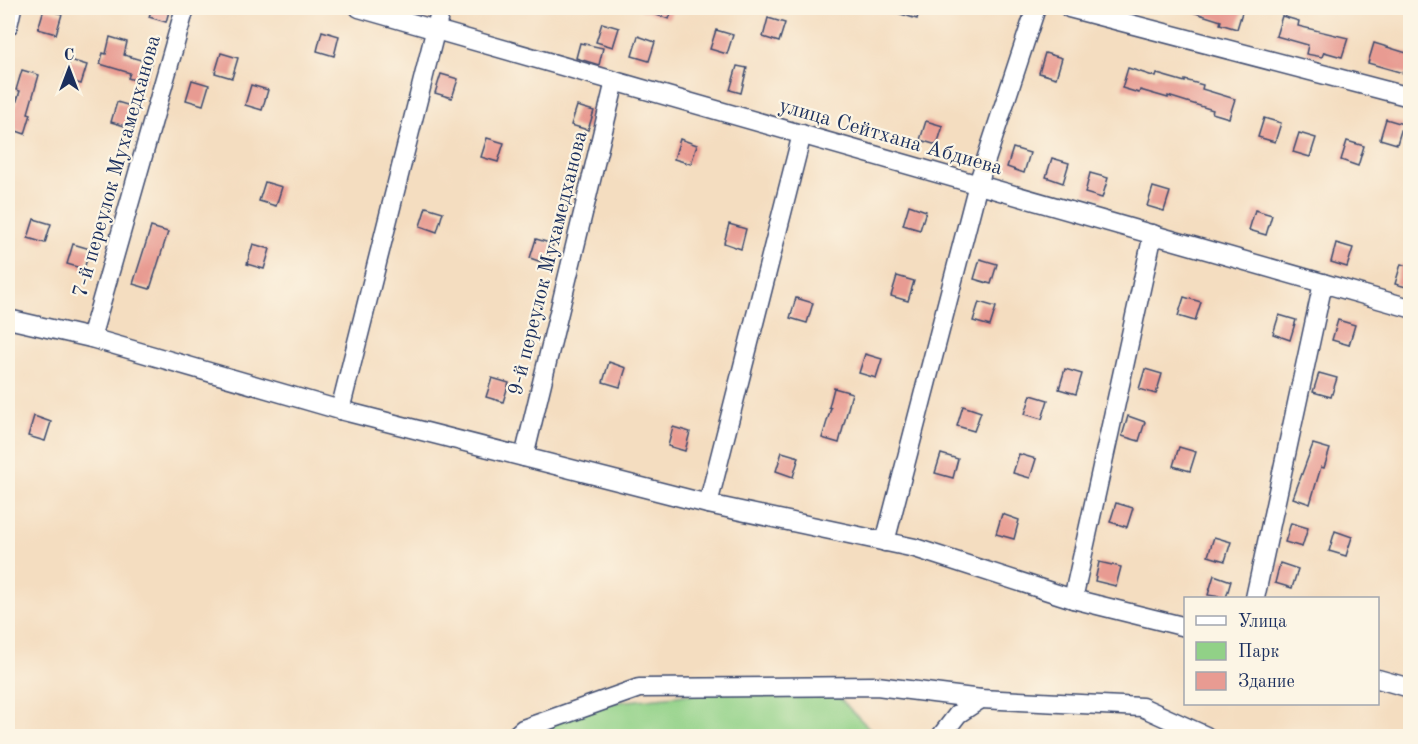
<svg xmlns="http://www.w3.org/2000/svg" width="1418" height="744" viewBox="0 0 1418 744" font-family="'Old Standard TT',serif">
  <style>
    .green { fill: #91d187; stroke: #568072; stroke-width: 1.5 }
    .building { fill: #e89b92 }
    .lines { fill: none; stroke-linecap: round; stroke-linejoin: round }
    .minor-casing { stroke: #3c496d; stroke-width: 21 }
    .minor { stroke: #fff; stroke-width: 18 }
    .labels { text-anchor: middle; stroke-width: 4.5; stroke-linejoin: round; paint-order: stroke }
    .street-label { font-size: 21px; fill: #1b2f5e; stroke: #fcf5e5 }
  </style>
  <rect width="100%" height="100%" fill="#fcf5e5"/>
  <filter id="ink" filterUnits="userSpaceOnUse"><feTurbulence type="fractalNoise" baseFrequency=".0167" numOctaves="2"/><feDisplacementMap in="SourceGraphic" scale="12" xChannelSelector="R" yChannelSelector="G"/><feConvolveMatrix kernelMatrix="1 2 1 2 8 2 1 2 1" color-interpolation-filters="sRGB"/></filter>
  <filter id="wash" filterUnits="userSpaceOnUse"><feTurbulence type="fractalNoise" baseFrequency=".008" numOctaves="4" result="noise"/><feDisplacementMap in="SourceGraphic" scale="24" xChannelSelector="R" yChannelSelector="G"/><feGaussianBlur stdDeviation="1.35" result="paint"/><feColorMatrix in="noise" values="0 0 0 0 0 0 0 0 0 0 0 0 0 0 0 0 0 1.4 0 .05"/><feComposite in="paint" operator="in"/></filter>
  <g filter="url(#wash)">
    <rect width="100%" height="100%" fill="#f4ddc0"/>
    <polygon class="green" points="746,686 838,697 871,730 870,736 537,736 578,706 677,696"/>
    <g id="blocks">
      <g class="building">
        <polygon points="152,8 170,8 166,22 149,17"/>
        <polygon points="641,8 673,8 669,19 641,10"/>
        <polygon points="889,8 920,8 917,19 888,10"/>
        <polygon points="1186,8 1237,8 1243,9 1237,29 1220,24 1221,21 1186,10"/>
        <polygon points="44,9 62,14 56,34 38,29"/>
        <polygon points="1282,16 1299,21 1298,26 1348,38 1342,57 1324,52 1322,57 1306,54 1308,45 1276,36"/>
        <polygon points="768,18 785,23 779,42 763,37"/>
        <polygon points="602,23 619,28 613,47 596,42"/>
        <polygon points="716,30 733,35 727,54 710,49"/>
        <polygon points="322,31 339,36 334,56 317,51"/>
        <polygon points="638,36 655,42 649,61 632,56"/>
        <polygon points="110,37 127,42 124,55 151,63 145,83 128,78 130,73 100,64 103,53 106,54"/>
        <polygon points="580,43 603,48 599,65 576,58"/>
        <polygon points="1374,43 1410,54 1410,75 1368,63"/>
        <polygon points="221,53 238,58 232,78 215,73"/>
        <polygon points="1045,53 1062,58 1056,78 1039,73"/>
        <polygon points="70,60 87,65 81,84 64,79"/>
        <polygon points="737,66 747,68 741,93 730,90"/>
        <polygon points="1128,68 1156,77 1157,74 1185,82 1185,80 1203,85 1202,89 1235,99 1229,118 1212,113 1213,110 1168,96 1168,98 1140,90 1139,93 1122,88"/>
        <polygon points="22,70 39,75 28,113 31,114 25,134 8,128 20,91 16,90"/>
        <polygon points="441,74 458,79 452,98 435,93"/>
        <polygon points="192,80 209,85 203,105 186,100"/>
        <polygon points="251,85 268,90 262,110 245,105"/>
        <polygon points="117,102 134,107 128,127 111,122"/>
        <polygon points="577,106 594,111 588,130 571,125"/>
        <polygon points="1264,118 1281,123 1275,142 1258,137"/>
        <polygon points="1386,119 1403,124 1397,144 1380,139"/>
        <polygon points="926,121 943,126 937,145 920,140"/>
        <polygon points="1299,133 1316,138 1310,157 1293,152"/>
        <polygon points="487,138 504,143 498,162 481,157"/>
        <polygon points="680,139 697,145 691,164 674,159"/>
        <polygon points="1347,141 1364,146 1358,166 1341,160"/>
        <polygon points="1013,148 1030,153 1024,173 1007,167"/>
        <polygon points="1052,158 1069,163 1063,183 1046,177"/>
        <polygon points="1090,173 1108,178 1102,198 1085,193"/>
        <polygon points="265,182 282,187 276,206 259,201"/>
        <polygon points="1153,187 1170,192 1164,211 1147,206"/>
        <polygon points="909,205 926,211 920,230 903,225"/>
        <polygon points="426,207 443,212 437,232 420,226"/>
        <polygon points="1255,210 1272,215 1266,235 1249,230"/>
        <polygon points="34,219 51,224 45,243 28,238"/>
        <polygon points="729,224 746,229 741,249 724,243"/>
        <polygon points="151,227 168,232 150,289 133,284"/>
        <polygon points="536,239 553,244 547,264 530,258"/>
        <polygon points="1336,243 1353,248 1347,267 1331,262"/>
        <polygon points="73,244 90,249 84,269 67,264"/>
        <polygon points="253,244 270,249 264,269 247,264"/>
        <polygon points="980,259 997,264 991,284 974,279"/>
        <polygon points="1401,264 1410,267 1410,288 1395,284"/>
        <polygon points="897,276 914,281 908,301 891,296"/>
        <polygon points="1184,297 1201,302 1195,321 1178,316"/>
        <polygon points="796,298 813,303 807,323 790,318"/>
        <polygon points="979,302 996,307 990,326 973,321"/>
        <polygon points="1279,315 1296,320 1290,340 1273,334"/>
        <polygon points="1338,320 1355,325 1349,345 1332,340"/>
        <polygon points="865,354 882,359 876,378 859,373"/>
        <polygon points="609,362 626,368 620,387 603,382"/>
        <polygon points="1065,369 1082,374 1076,394 1059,389"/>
        <polygon points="1145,369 1162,374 1156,394 1139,389"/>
        <polygon points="1319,373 1337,378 1331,397 1313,392"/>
        <polygon points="492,378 509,383 503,402 486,397"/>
        <polygon points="834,388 852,393 839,443 822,438 831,408 829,407"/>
        <polygon points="1031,395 1048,400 1042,419 1025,414"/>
        <polygon points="963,406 981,412 974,431 957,426"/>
        <polygon points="34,416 51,422 45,441 28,436"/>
        <polygon points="1128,416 1145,422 1139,441 1122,436"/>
        <polygon points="673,427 690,432 685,451 668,446"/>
        <polygon points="1313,444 1330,449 1324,468 1321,467 1310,504 1293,498"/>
        <polygon points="1179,447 1196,452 1190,471 1173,466"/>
        <polygon points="782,452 799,457 793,477 776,471"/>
        <polygon points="941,454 958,459 953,478 935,473"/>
        <polygon points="1019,454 1036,459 1030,478 1013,473"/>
        <polygon points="1116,503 1133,508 1127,527 1110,522"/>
        <polygon points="1002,514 1019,520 1014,539 996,534"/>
        <polygon points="1291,523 1308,528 1302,547 1285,542"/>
        <polygon points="1335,531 1352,537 1346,556 1329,551"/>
        <polygon points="1214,537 1231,542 1225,561 1208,556"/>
        <polygon points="1099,562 1121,567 1116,586 1095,581"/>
        <polygon points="1280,563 1298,569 1292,588 1275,583"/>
        <polygon points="1214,575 1231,581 1226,598 1208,595"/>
      </g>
    </g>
  </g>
  <g filter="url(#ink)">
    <use href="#blocks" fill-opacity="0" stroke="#3c496d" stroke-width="1.5"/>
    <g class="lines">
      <defs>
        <g id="minor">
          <polyline points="359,8 1410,308"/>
          <polyline points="1069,8 1410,97"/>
          <polyline points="8,26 12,8"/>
          <polyline points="8,319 91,338 340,410 708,504 915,548 1073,599 1186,627"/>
          <polyline points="91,338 185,8"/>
          <polyline points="340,410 441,8"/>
          <polyline points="524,457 615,81"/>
          <polyline points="708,504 802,134"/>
          <polyline points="885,542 978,184 1036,8"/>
          <polyline points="1255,598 1323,283"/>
          <polyline points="1073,599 1153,234"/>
          <polyline points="1378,679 1410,688"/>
          <polyline points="515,736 523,729 639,688 877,686 981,699 1142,707 1206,736"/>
          <polyline points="941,736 958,714 981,699"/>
        </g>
      </defs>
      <use href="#minor" class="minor-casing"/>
      <use href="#minor" class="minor"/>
    </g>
  </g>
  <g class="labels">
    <g class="street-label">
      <text transform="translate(891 136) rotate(16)" y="7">улица Сейтхана Абдиева</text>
      <text transform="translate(116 166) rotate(-74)" y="7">7-й переулок Мухамедханова</text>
      <text transform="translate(547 263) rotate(-76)" y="7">9-й переулок Мухамедханова</text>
    </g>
  </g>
  <rect width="1418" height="744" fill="none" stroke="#fcf5e5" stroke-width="30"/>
  <rect x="1184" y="597" width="195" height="108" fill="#fcf5e5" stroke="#a2a6af" stroke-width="1.5"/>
  <rect x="1196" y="616" width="30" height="9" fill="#ffffff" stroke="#a2a6af" stroke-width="1.5"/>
  <text x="1238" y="627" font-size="18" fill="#1b2f5e">Улица</text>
  <rect x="1196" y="642" width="30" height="18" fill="#91d187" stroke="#a2a6af" stroke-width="1.5"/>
  <text x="1238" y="657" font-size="18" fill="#1b2f5e">Парк</text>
  <rect x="1196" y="672" width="30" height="18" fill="#e89b92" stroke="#a2a6af" stroke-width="1.5"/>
  <text x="1238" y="687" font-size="18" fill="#1b2f5e">Здание</text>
  <g transform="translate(69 69)" stroke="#fcf5e5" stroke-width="4.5" paint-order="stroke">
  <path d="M0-4.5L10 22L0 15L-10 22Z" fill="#1b2f5e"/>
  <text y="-9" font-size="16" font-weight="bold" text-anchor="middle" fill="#1b2f5e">С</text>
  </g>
</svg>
